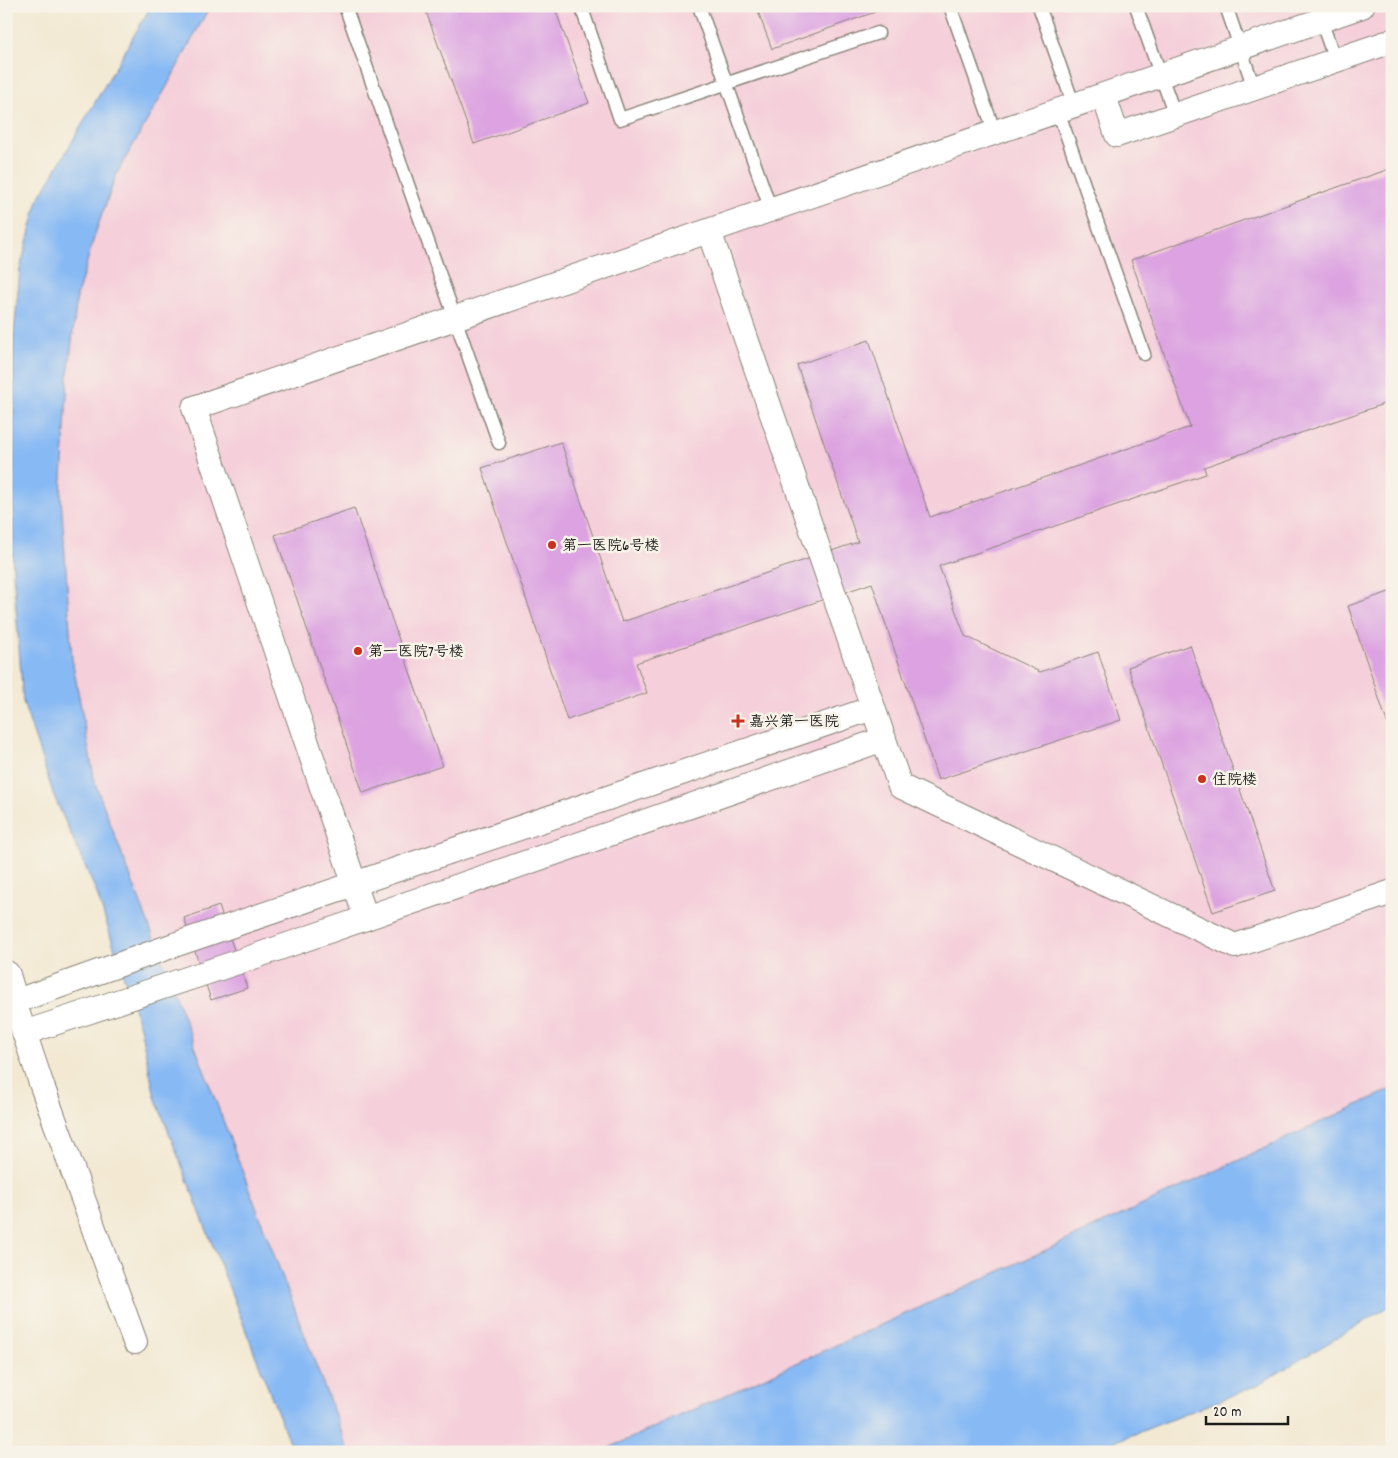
<svg xmlns="http://www.w3.org/2000/svg" width="1398" height="1458" viewBox="0 0 1398 1458" font-family="Dekko,'LXGW WenKai TC',sans-serif">
  <style>
    .built { fill: #f5cfda }
    .water { fill: #87b9f4; stroke: #526a88 }
    .building { fill: #dca2e1 }
    .lines { fill: none; stroke-linecap: round; stroke-linejoin: round }
    .service-casing { stroke: #888278; stroke-width: 15 }
    .minor-casing { stroke: #888278; stroke-width: 26 }
    .tertiary-casing { stroke: #888278; stroke-width: 30 }
    .service { stroke: #fff; stroke-width: 12 }
    .minor { stroke: #fff; stroke-width: 24 }
    .tertiary { stroke: #fff; stroke-width: 28 }
    .poi-dot { fill: #c8321e; stroke: #f7f3e8; stroke-width: 2 }
    .labels { text-anchor: middle; stroke-width: 5; stroke-linejoin: round; paint-order: stroke }
    .poi-label { font-size: 15px; fill: #1c1c1c; stroke: #f7f3e8; text-anchor: start }
  </style>
  <rect width="100%" height="100%" fill="#f7f3e8"/>
  <filter id="ink" filterUnits="userSpaceOnUse"><feTurbulence type="fractalNoise" baseFrequency=".02" numOctaves="2"/><feDisplacementMap in="SourceGraphic" scale="10" xChannelSelector="R" yChannelSelector="G"/><feConvolveMatrix kernelMatrix="1 2 1 2 8 2 1 2 1" color-interpolation-filters="sRGB"/></filter>
  <filter id="wash" filterUnits="userSpaceOnUse"><feTurbulence type="fractalNoise" baseFrequency=".0096" numOctaves="4" result="noise"/><feDisplacementMap in="SourceGraphic" scale="20" xChannelSelector="R" yChannelSelector="G"/><feGaussianBlur stdDeviation="1.12" result="paint"/><feColorMatrix in="noise" values="0 0 0 0 0 0 0 0 0 0 0 0 0 0 0 0 0 1.4 0 .05"/><feComposite in="paint" operator="in"/></filter>
  <g filter="url(#wash)">
    <rect width="100%" height="100%" fill="#f3e9d3"/>
    <polygon class="built" points="210,6 1392,6 1392,1089 1033,1256 600,1452 349,1452 95,783 72,659 61,496 68,377 77,296 96,231 117,173 166,88"/>
    <g class="water">
      <polygon points="151,6 210,6 166,88 117,173 96,231 77,296 68,377 61,496 72,659 95,783 349,1452 293,1452 155,1097 140,1027 96,891 54,796 23,702 12,555 14,335 20,269 38,200"/>
      <polygon points="1392,1089 1392,1305 1256,1386 1089,1452 600,1452 1033,1256"/>
    </g>
    <g id="blocks">
      <g class="building">
        <polygon points="424,6 554,6 589,103 474,144"/>
        <polygon points="756,6 886,6 886,8 772,49"/>
        <polygon points="1392,168 1392,401 1204,467 1206,474 939,566 965,636 1040,672 1098,652 1121,720 938,780 872,583 636,663 647,693 567,720 482,468 561,442 622,622 858,542 797,365 869,340 930,517 1190,427 1131,260"/>
        <polygon points="354,508 442,766 363,793 275,535"/>
        <polygon points="1392,591 1392,733 1391,734 1348,606"/>
        <polygon points="1190,645 1275,891 1213,912 1128,667"/>
        <polygon points="219,906 247,988 211,1000 184,918"/>
      </g>
    </g>
  </g>
  <g filter="url(#ink)">
    <use href="#blocks" fill-opacity="0" stroke="#888278" stroke-width="1"/>
    <g class="lines">
      <defs>
        <g id="service">
          <polyline points="345,6 499,443"/>
          <polyline points="581,6 620,119 878,33"/>
          <polyline points="699,6 771,210"/>
          <polyline points="950,6 995,133"/>
          <polyline points="1039,6 1074,106"/>
          <polyline points="1136,6 1175,115"/>
          <polyline points="1226,6 1254,88"/>
          <polyline points="1316,6 1335,60"/>
          <polyline points="1058,111 1144,354"/>
        </g>
        <g id="minor">
          <polyline points="1104,96 1117,135 1392,41"/>
          <polyline points="709,231 900,786 1235,946 1392,892"/>
          <polyline points="366,918 194,408 1362,6"/>
          <polyline points="24,1033 253,957 884,739"/>
          <polyline points="135,1342 41,1083 14,1002 177,944 873,708"/>
        </g>
        <polyline id="tertiary" points="6,975 14,1002"/>
      </defs>
      <use href="#service" class="service-casing"/>
      <use href="#minor" class="minor-casing"/>
      <use href="#tertiary" class="tertiary-casing"/>
      <use href="#service" class="service"/>
      <use href="#minor" class="minor"/>
      <use href="#tertiary" class="tertiary"/>
    </g>
  </g>
  <g class="poi-dot">
    <circle cx="552" cy="545" r="5"/>
    <circle cx="358" cy="651" r="5"/>
    <path d="M735.5 713.5h5v5h5v5h-5v5h-5v-5h-5v-5h5z"/>
    <circle cx="1202" cy="779" r="5"/>
  </g>
  <g class="labels">
    <g class="poi-label">
      <text x="562" y="550">第一医院6号楼</text>
      <text x="368" y="656">第一医院7号楼</text>
      <text x="749" y="726">嘉兴第一医院</text>
      <text x="1212" y="784">住院楼</text>
    </g>
  </g>
  <rect width="1398" height="1458" fill="none" stroke="#f7f3e8" stroke-width="25"/>
  <path d="M1206 1416v8h82v-8" fill="none" stroke="#1c1c1c" stroke-width="2.5"/>
  <text x="1213" y="1416" font-size="15" fill="#1c1c1c" stroke="#f7f3e8" stroke-width="4" paint-order="stroke">20 m</text>
</svg>
